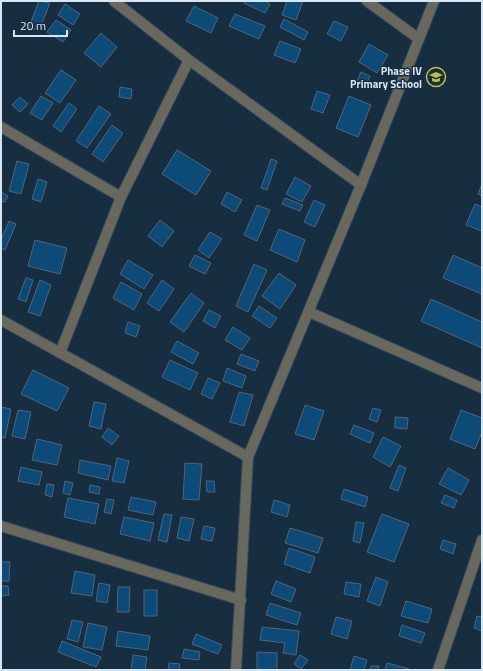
<svg xmlns="http://www.w3.org/2000/svg" width="483" height="671" viewBox="0 0 483 671" font-family="'Titillium Web',sans-serif">
  <style>
    .building { fill: #0c4a78; stroke: #4e657b }
    .lines { fill: none; stroke-linecap: round; stroke-linejoin: round }
    .minor-casing { stroke: #364a5c; stroke-width: 12 }
    .minor { stroke: #68695c; stroke-width: 10 }
    .labels { text-anchor: middle; stroke-width: 3; stroke-linejoin: round; paint-order: stroke }
    .poi-label { font-size: 11px; font-weight: bold; fill: #d8e5f2; stroke: #172d40; text-anchor: end }
  </style>
  <rect width="100%" height="100%" fill="#172d40"/>
  <g class="building">
    <polygon points="39,1 50,3 39,31 29,27"/>
    <polygon points="245,1 265,1 270,4 265,13 244,3"/>
    <polygon points="287,1 303,1 296,20 282,15"/>
    <polygon points="65,4 80,14 73,25 58,15"/>
    <polygon points="194,6 218,18 211,33 186,21"/>
    <polygon points="235,14 265,26 259,39 229,26"/>
    <polygon points="284,19 308,32 304,40 280,27"/>
    <polygon points="56,20 71,30 63,42 47,32"/>
    <polygon points="334,21 348,27 341,41 327,34"/>
    <polygon points="101,33 117,47 101,67 84,53"/>
    <polygon points="280,41 301,49 295,63 274,55"/>
    <polygon points="369,44 388,55 377,73 359,62"/>
    <polygon points="61,70 76,80 60,103 45,93"/>
    <polygon points="361,72 370,76 366,85 357,81"/>
    <polygon points="120,87 132,89 131,99 119,97"/>
    <polygon points="317,91 330,95 323,113 311,109"/>
    <polygon points="41,96 53,103 42,120 30,113"/>
    <polygon points="349,96 371,105 358,137 336,128"/>
    <polygon points="20,97 28,104 20,112 12,105"/>
    <polygon points="69,103 77,109 61,132 53,126"/>
    <polygon points="99,106 111,114 87,148 76,141"/>
    <polygon points="112,125 123,133 103,162 92,154"/>
    <polygon points="177,150 211,171 196,195 162,174"/>
    <polygon points="271,159 277,161 267,190 261,188"/>
    <polygon points="17,161 29,164 21,194 9,191"/>
    <polygon points="295,177 311,186 302,202 286,194"/>
    <polygon points="38,179 47,182 41,202 32,199"/>
    <polygon points="482,184 482,196 478,194"/>
    <polygon points="1,192 8,196 5,202 1,201"/>
    <polygon points="227,192 242,200 235,212 221,204"/>
    <polygon points="285,198 303,205 300,211 282,204"/>
    <polygon points="314,200 325,205 315,227 304,222"/>
    <polygon points="475,204 482,207 482,231 466,225"/>
    <polygon points="257,205 270,210 257,241 244,235"/>
    <polygon points="160,220 174,231 162,247 148,236"/>
    <polygon points="9,221 16,224 5,250 1,248 1,240"/>
    <polygon points="279,229 305,240 297,262 270,250"/>
    <polygon points="210,232 222,239 209,258 198,250"/>
    <polygon points="35,240 67,248 60,274 28,266"/>
    <polygon points="195,255 211,263 205,274 189,266"/>
    <polygon points="453,255 482,268 482,294 443,278"/>
    <polygon points="128,260 153,275 144,289 120,274"/>
    <polygon points="254,264 267,270 248,312 236,306"/>
    <polygon points="279,273 296,285 280,309 262,296"/>
    <polygon points="26,278 33,280 26,302 18,299"/>
    <polygon points="40,280 51,285 40,316 28,312"/>
    <polygon points="162,280 174,289 159,311 147,303"/>
    <polygon points="121,282 142,294 134,310 113,298"/>
    <polygon points="191,293 204,303 184,332 170,322"/>
    <polygon points="431,299 482,322 482,348 421,321"/>
    <polygon points="259,306 277,318 270,328 252,316"/>
    <polygon points="209,310 221,316 215,328 203,321"/>
    <polygon points="128,322 140,326 136,337 125,333"/>
    <polygon points="233,327 250,338 242,350 225,340"/>
    <polygon points="177,341 199,353 193,364 171,352"/>
    <polygon points="241,354 259,361 255,371 237,364"/>
    <polygon points="170,360 198,373 190,390 162,377"/>
    <polygon points="227,368 246,376 242,388 223,381"/>
    <polygon points="33,370 69,388 57,411 21,394"/>
    <polygon points="208,378 220,383 212,399 201,394"/>
    <polygon points="239,392 253,395 244,426 230,422"/>
    <polygon points="94,402 106,404 101,429 89,426"/>
    <polygon points="305,405 324,411 314,440 295,434"/>
    <polygon points="1,407 11,409 5,438 1,437"/>
    <polygon points="373,408 381,410 377,422 369,419"/>
    <polygon points="18,410 31,412 25,439 12,436"/>
    <polygon points="461,410 482,418 482,432 475,449 450,439"/>
    <polygon points="395,417 408,418 407,429 395,428"/>
    <polygon points="354,425 374,433 370,443 350,434"/>
    <polygon points="108,428 119,436 112,445 102,437"/>
    <polygon points="383,437 401,446 390,467 373,457"/>
    <polygon points="37,439 62,445 57,465 32,460"/>
    <polygon points="117,458 129,461 124,483 112,481"/>
    <polygon points="80,460 111,466 108,480 78,473"/>
    <polygon points="185,463 202,464 199,500 183,499"/>
    <polygon points="399,465 406,468 398,491 390,488"/>
    <polygon points="21,467 42,472 39,485 18,481"/>
    <polygon points="448,468 469,480 461,495 439,484"/>
    <polygon points="65,481 73,483 70,495 63,493"/>
    <polygon points="206,481 214,481 215,492 207,492"/>
    <polygon points="47,484 54,485 52,497 45,495"/>
    <polygon points="90,485 100,487 99,494 89,492"/>
    <polygon points="344,489 368,497 365,507 341,499"/>
    <polygon points="445,495 457,500 454,508 441,503"/>
    <polygon points="131,497 156,502 153,515 128,510"/>
    <polygon points="68,498 99,504 95,524 64,517"/>
    <polygon points="107,499 114,500 111,514 104,512"/>
    <polygon points="274,500 290,505 287,517 271,512"/>
    <polygon points="164,514 172,515 167,542 158,540"/>
    <polygon points="382,514 409,524 394,562 367,552"/>
    <polygon points="124,517 154,523 150,541 120,534"/>
    <polygon points="181,517 194,519 189,541 177,538"/>
    <polygon points="356,522 364,523 360,543 353,541"/>
    <polygon points="204,526 215,528 212,541 201,539"/>
    <polygon points="290,528 323,538 318,553 285,543"/>
    <polygon points="443,540 456,544 453,554 440,549"/>
    <polygon points="289,548 315,557 310,573 284,564"/>
    <polygon points="1,562 10,562 9,581 1,581"/>
    <polygon points="75,571 95,575 92,596 71,593"/>
    <polygon points="376,577 388,582 380,606 367,601"/>
    <polygon points="276,581 296,589 291,602 271,594"/>
    <polygon points="346,582 361,584 359,597 344,594"/>
    <polygon points="99,583 110,585 107,603 96,601"/>
    <polygon points="1,586 8,586 9,595 1,596"/>
    <polygon points="118,587 130,587 129,612 117,612"/>
    <rect x="144" y="590" width="13" height="26"/>
    <polygon points="406,601 432,609 428,623 401,616"/>
    <polygon points="270,603 301,613 297,625 266,615"/>
    <polygon points="477,616 482,617 482,631 474,628"/>
    <polygon points="336,617 352,621 347,639 331,634"/>
    <polygon points="72,620 83,622 78,642 67,639"/>
    <polygon points="88,623 107,627 102,650 83,647"/>
    <polygon points="402,625 425,633 421,643 399,636"/>
    <polygon points="262,627 299,631 296,655 283,653 285,643 260,640"/>
    <polygon points="118,631 150,636 148,650 116,646"/>
    <polygon points="196,634 222,645 218,654 192,644"/>
    <polygon points="62,641 101,657 96,667 58,652"/>
    <polygon points="184,649 200,652 199,660 182,658"/>
    <polygon points="257,652 277,653 277,670 257,669"/>
    <polygon points="133,655 147,657 145,670 131,670"/>
    <polygon points="300,655 308,660 301,669 294,664"/>
    <polygon points="354,656 367,660 364,670 350,670"/>
    <polygon points="169,663 180,664 179,670 168,670"/>
    <polygon points="387,663 413,670 385,670"/>
    <polygon points="371,666 379,666 378,670 370,670"/>
  </g>
  <g class="lines">
    <defs>
      <g id="minor">
        <polyline points="114,1 189,60 361,185"/>
        <polyline points="367,1 419,39"/>
        <polyline points="1,127 121,197"/>
        <polyline points="309,312 482,388"/>
        <polyline points="1,320 248,457"/>
        <polyline points="60,353 121,197 189,60"/>
        <polyline points="1,526 241,600"/>
        <polyline points="236,670 248,457 361,185 434,1"/>
        <polyline points="438,670 482,540"/>
      </g>
    </defs>
    <use href="#minor" class="minor-casing"/>
    <use href="#minor" class="minor"/>
  </g>
  <defs>
    <symbol id="school-ring" viewBox="-11 -11 22 22"><circle r="9.5" fill="#172d40" stroke="#bebf42" stroke-width="1.5"/><path d="M0-5L7-2L0 1L-7-2ZM-4 1L0 2.5L4 1V4Q0 6-4 4Z" fill="#bebf42"/></symbol>
  </defs>
  <g fill-rule="evenodd">
    <use href="#school-ring" x="425" y="66" width="22" height="22"/>
  </g>
  <g class="labels">
    <g class="poi-label">
      <text x="422" y="75">Phase IV<tspan x="422" dy="13">Primary School</tspan></text>
    </g>
  </g>
  <rect width="483" height="671" fill="none" stroke="#d8e5f2" stroke-width="4"/>
  <path d="M14 30v6h53v-6" fill="none" stroke="#d8e5f2" stroke-width="2"/>
  <text x="20" y="30" font-size="12" fill="#d8e5f2" stroke="#172d40" stroke-width="3" paint-order="stroke">20 m</text>
</svg>
